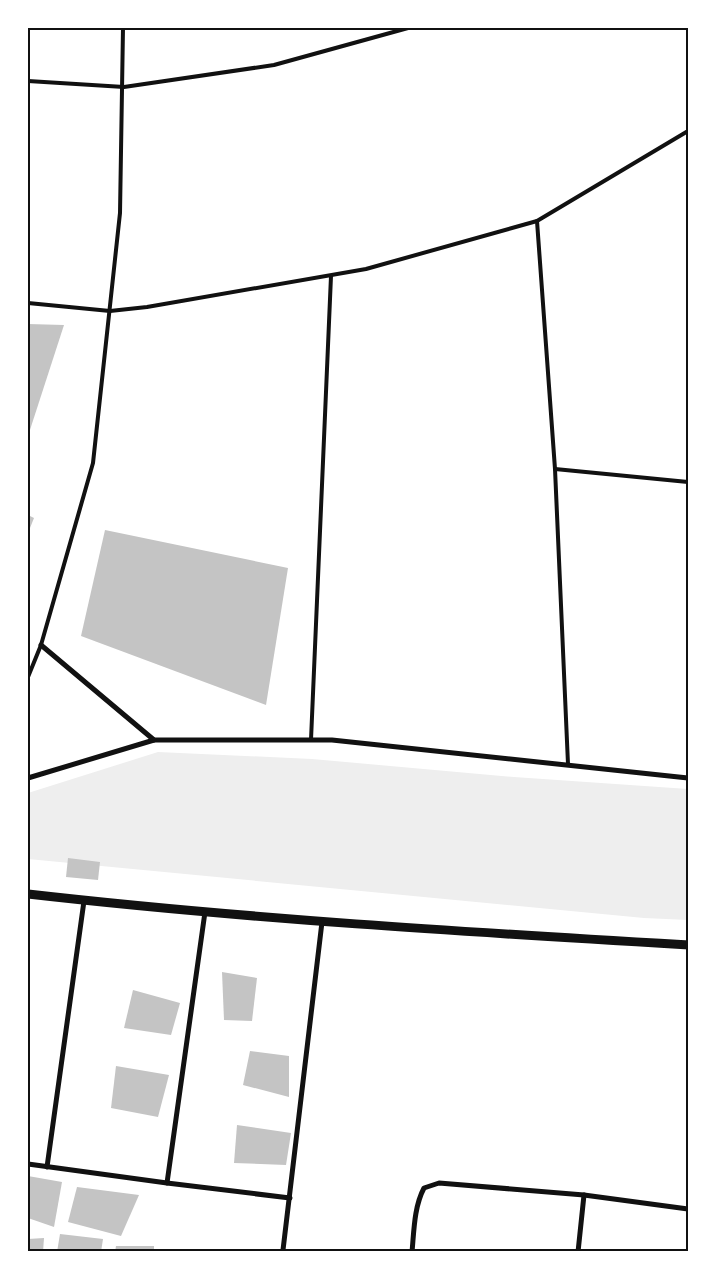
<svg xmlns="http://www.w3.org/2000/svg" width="716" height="1279" viewBox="0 0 716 1279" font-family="'Exo 2',sans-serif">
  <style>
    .green { fill: #eee }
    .building { fill: #c4c4c4 }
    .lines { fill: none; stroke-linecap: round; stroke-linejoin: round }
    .service { stroke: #111; stroke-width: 4 }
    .minor { stroke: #111; stroke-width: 5 }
    .tertiary { stroke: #111; stroke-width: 9 }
    .neatline { fill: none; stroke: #111; stroke-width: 2 }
  </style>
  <rect width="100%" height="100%" fill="#fff"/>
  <polygon class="green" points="158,752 312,759 514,777 688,789 688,920 644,918 28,859 28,793"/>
  <g class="building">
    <polygon points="28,324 64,325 28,436"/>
    <polygon points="28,515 34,518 28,533"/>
    <polygon points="105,530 288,568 266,705 81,636"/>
    <polygon points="68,858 100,862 98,880 66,877"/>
    <polygon points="222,972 257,978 252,1021 224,1020"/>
    <polygon points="133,990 180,1003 171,1035 124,1028"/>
    <polygon points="250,1051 289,1056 289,1097 243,1085"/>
    <polygon points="116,1066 169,1075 158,1117 111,1108"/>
    <polygon points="237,1125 291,1133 286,1165 234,1163"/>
    <polygon points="28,1176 62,1182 54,1227 28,1218"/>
    <polygon points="77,1187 139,1195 121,1236 68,1222"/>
    <polygon points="60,1234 103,1239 101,1252 57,1252"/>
    <polygon points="44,1238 43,1252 28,1252 28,1239"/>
    <polygon points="116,1246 154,1246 154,1252 115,1252"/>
  </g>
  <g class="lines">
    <g class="service">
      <polyline points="28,81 124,87 274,65 408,28"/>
      <polyline points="537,221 555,469 568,764"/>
      <polyline points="28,303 110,311 147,307 366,269 537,221 688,131"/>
      <polyline points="555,469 688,482"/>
      <polyline points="28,677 41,645 93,463 120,213 123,28"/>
      <polyline points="311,740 331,276"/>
    </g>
    <g class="minor">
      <polyline points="41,645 154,740 332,740 688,778"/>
      <polyline points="28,778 154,740"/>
      <polyline points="28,1164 167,1183 290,1198"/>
      <polyline points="47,1167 84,901"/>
      <polyline points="167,1183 205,912"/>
      <polyline points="283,1250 322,922"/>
      <path d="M412,1252C414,1231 414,1207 424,1188L439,1183L584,1195L688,1209"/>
      <polyline points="578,1252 584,1195"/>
    </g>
    <path class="tertiary" d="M28,894C247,919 468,932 688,945"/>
  </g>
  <rect width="716" height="1279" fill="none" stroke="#ffffff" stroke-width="58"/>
  <rect x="29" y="29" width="658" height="1221" class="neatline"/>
</svg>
